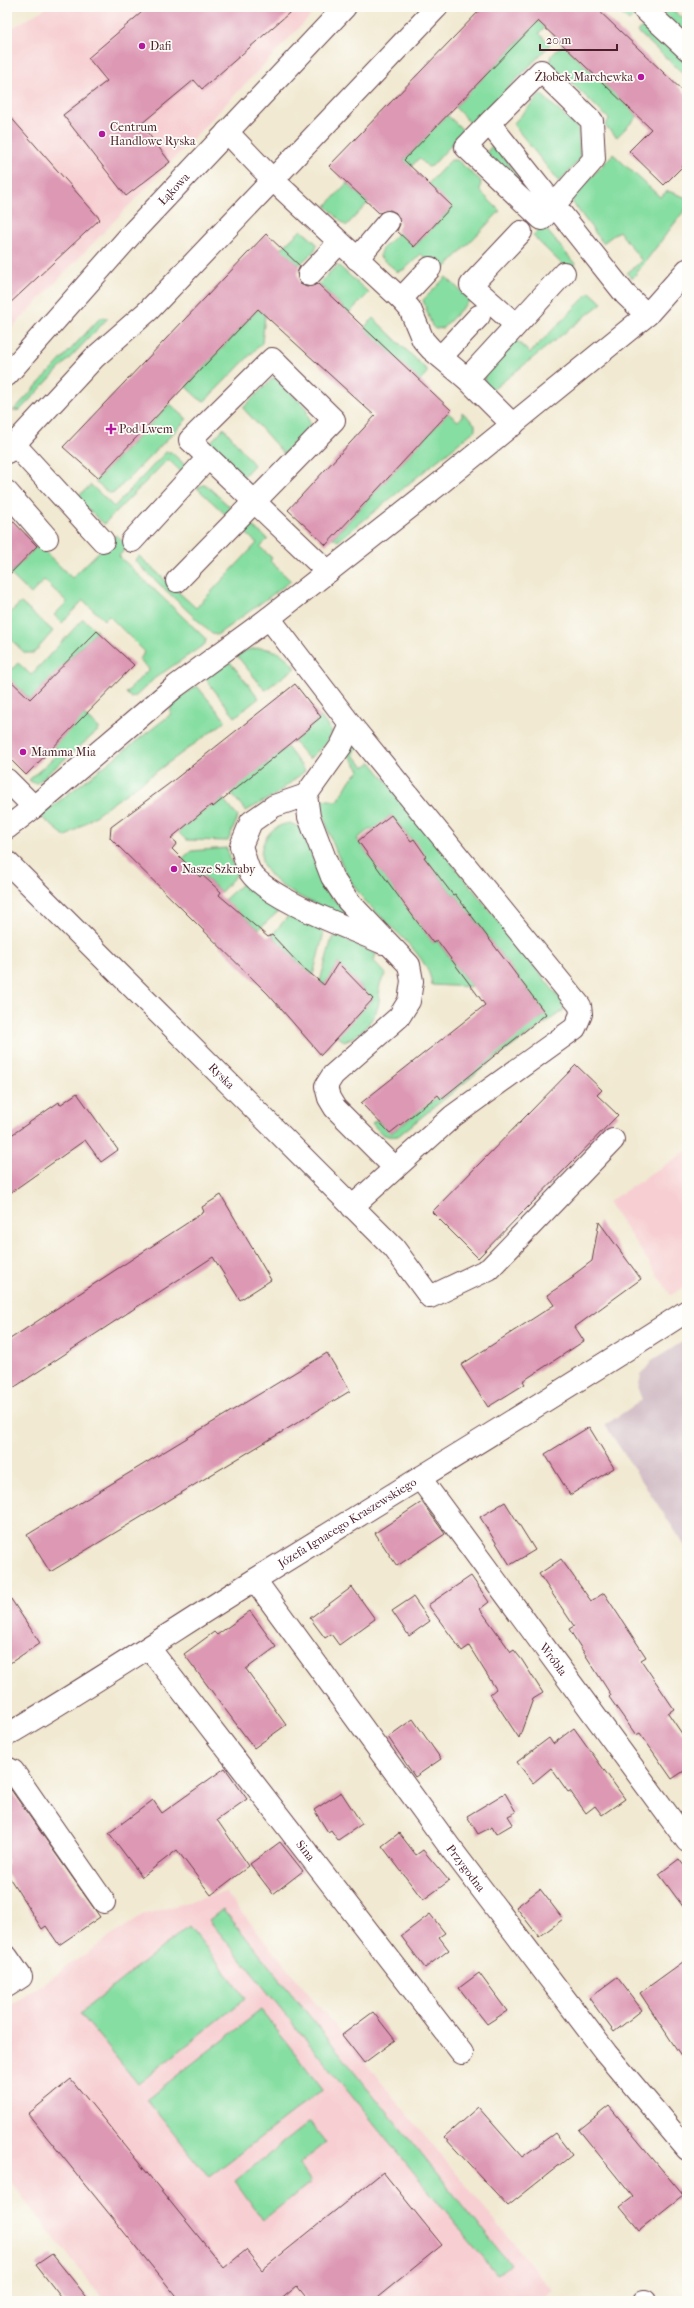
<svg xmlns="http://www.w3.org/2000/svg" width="694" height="2308" viewBox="0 0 694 2308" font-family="'IM FELL French Canon',serif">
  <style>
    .built { fill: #f7cfd2 }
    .industrial { fill: #d2bdc6 }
    .green { fill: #86dea2; stroke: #687e66 }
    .building { fill: #dd99b4 }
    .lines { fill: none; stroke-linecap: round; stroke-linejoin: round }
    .minor-casing { stroke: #633d44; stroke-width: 24 }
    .minor { stroke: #fff; stroke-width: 22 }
    .poi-dot { fill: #b5179e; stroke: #fdfcf7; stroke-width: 1.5 }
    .labels { text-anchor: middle; stroke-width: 3.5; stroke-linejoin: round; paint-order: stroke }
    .poi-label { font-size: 12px; fill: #4a1f2b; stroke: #fdfcf7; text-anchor: start }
    .street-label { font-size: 12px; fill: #4a1f2b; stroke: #fdfcf7 }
  </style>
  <rect width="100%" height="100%" fill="#fdfcf7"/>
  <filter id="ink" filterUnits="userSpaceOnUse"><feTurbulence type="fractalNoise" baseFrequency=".025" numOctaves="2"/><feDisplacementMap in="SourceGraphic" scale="8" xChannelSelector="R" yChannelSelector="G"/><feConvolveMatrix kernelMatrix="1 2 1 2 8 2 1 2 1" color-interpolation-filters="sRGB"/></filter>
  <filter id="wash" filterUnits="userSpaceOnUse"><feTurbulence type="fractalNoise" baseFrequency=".012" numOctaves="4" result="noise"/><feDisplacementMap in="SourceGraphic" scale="16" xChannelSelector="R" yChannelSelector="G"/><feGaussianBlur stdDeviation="0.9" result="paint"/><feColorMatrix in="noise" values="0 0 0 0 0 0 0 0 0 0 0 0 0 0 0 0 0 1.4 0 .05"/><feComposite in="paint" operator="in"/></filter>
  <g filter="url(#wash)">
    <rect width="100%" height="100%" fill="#f1e9d1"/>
    <g class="built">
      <polygon points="48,7 319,7 7,333 7,31"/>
      <polygon points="687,1151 687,1285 671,1295 608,1202"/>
      <polygon points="225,1892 552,2290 539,2301 104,2301 7,2177 7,2008 142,1915"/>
    </g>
    <polygon class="industrial" points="687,1339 687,1549 605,1425 642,1400 638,1389 641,1375 652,1361"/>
    <g class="green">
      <polygon points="614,7 631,7 637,13 629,21"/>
      <polygon points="658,7 668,7 687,21 687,37 657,8"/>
      <polygon points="538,21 545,27 539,33 550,45 474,123 469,122 455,107"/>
      <polygon points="646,22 687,60 687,77 638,32"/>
      <polygon points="563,44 638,116 617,137 605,126 609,119 550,62 552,55"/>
      <polygon points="541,94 578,129 580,159 559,182 513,124"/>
      <polygon points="447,115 462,129 462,133 432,166 428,167 419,158 411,167 404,160"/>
      <polygon points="492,146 496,146 528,191 485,154"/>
      <polygon points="613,154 660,197 668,191 687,198 687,207 632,279 627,273 642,261 619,231 603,243 573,203 572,198"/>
      <polygon points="451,160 457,160 481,181 480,191 500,211 441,272 421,254 405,269 398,272 380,257 381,250 399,232 414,247 452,207 428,184"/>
      <polygon points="347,183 368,203 346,226 326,206"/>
      <polygon points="541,227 545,228 576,265 570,272 533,236"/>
      <polygon points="301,230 317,244 315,250 299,265 281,249"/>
      <polygon points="339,266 369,293 349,313 319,284 333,269"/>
      <polygon points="446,277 470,300 443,328 435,329 432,326 423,300"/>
      <polygon points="590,292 602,303 491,391 484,383 485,374 516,340 530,353"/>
      <polygon points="258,309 265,315 262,343 205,401 199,399 186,387"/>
      <polygon points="100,318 108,318 20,410 13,411"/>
      <polygon points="373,318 428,371 420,381 364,328"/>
      <polygon points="274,377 306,408 310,425 284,454 243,408"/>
      <polygon points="170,404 187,419 115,492 109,493 95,482"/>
      <polygon points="462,412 475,424 475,430 338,541 333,538 448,413 458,421 462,417"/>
      <polygon points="224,428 254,465 240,480 205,448"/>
      <polygon points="166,452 171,452 185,465 182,473 168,459 104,524 76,498 91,485 114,507"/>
      <polygon points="205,484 230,507 226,515 197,488"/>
      <polygon points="251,525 268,539 260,547 272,558 270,561 291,581 217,635 212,634 135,561 139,556 196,608 257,543 241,529"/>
      <polygon points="116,535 128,546 119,556 206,639 205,644 155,678 136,696 131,698 126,693 149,669 139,660 145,652 109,616 104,620 83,600 62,623 54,615 67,602 44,580 31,594 10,574 38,545 72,578"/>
      <polygon points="21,603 53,631 34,653 25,653 7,636 7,615"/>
      <polygon points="83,619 97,631 30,699 7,675 18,663 31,675"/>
      <path d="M259,648C276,649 285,654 295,668L265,690L237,656L247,650Z"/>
      <polygon points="230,662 259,698 235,717 205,678"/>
      <polygon points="197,686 226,721 66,837 40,816 170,715 172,702"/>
      <polygon points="84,715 99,728 99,730 37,783 33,783 29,780 60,752 54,746"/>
      <polygon points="321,717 332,732 326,743 309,759 294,742"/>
      <path d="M355,741L358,747L353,754L364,767L371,762L561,1000L564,1010L494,1059L398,1136C384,1138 380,1133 372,1123L377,1120L391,1133L546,1014L455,894L453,895L424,857L425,856L391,815L373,830L371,828L357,839L433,943L437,941L472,987L432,985C429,951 374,917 356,889C338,862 327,830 319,799L338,801L350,780L360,770L348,754Z"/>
      <polygon points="287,747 305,771 275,795 246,811 230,792"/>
      <polygon points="223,799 238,817 228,841 186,840 178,832 211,805 213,807"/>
      <path d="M290,823L304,830L319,877L329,895L349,914V917C321,906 246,883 264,842C269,830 278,825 290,823Z"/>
      <polygon points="227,848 229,858 238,873 221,892 203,875 200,877 182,859 191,851"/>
      <polygon points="245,881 280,910 259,929 224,900"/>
      <polygon points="289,915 324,932 313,975 288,953 288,951 272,935"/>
      <path d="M338,936L376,954L374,961L386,974C375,987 382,990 378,1006C374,1021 359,1036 345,1041L337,1037L373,999L338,963L324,985L320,981L332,938Z"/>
      <polygon points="223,1909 510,2264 497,2275 209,1920"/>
      <polygon points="189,1926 246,1998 138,2084 80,2013"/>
      <polygon points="261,2010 323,2089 209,2177 147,2099"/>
      <polygon points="310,2122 326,2143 299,2164 311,2182 263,2220 235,2181"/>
    </g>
    <g id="blocks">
      <g class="building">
        <polygon points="148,7 296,7 202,89 194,80 141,124 170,162 126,196 63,115 107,81 88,58"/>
        <polygon points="483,7 595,7 687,95 687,162 664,185 629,151 651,129 538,21 404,160 452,206 414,247 397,231 400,224 396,213 390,210 379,213 329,166"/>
        <polygon points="7,113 100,219 7,306"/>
        <polygon points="266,234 300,266 297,273 300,284 307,287 318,284 451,410 326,545 288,510 375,416 258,309 98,478 63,447"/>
        <polygon points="7,515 37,546 7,577"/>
        <polygon points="97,631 134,665 26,775 7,756 7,677 30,699"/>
        <polygon points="295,684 321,717 310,726 311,727 213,807 211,805 171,838 177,843 172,849 200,877 202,875 221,892 219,895 268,937 272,935 299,964 324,985 338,963 373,999 321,1055 268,994 110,838 111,827 174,780"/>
        <polygon points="391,815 411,841 414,839 426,856 424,857 453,895 455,894 546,1014 441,1099 438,1095 390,1133 361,1103 485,1005 437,940 433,943 415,919 358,841"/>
        <polygon points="576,1065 602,1090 597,1095 618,1115 478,1258 432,1212"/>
        <polygon points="77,1093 118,1150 101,1162 85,1140 7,1195 7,1138 59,1102 60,1105"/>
        <polygon points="221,1195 271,1280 240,1300 213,1257 7,1392 7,1341 204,1212 202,1207"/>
        <polygon points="599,1222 641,1279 575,1327 584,1341 523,1381 525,1384 488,1407 461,1365 554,1305 547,1295 574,1277 572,1276 592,1261"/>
        <polygon points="327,1353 350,1391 50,1572 27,1535"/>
        <polygon points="589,1427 614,1468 570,1495 545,1454"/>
        <polygon points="422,1502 445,1534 397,1566 375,1533"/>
        <polygon points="505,1502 535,1550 510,1565 480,1517"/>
        <polygon points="561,1559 591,1601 604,1593 646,1657 641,1660 674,1709 668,1713 687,1741 687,1769 672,1779 640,1733 636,1735 609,1697 611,1695 569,1629 574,1626 539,1574"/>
        <polygon points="471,1576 489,1602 480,1609 511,1652 514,1650 522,1660 543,1693 533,1699 519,1738 490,1694 496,1689 469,1646 462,1651 428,1605"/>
        <polygon points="352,1587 375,1619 339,1645 331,1634 325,1638 310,1618"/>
        <polygon points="7,1593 40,1643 7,1665"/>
        <polygon points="413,1597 430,1621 409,1636 392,1611"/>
        <polygon points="250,1611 276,1647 246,1669 286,1725 254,1748 184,1654 214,1632 217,1635"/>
        <polygon points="413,1719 441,1759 415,1777 388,1737"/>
        <polygon points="574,1728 625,1799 602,1815 595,1806 586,1813 570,1791 568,1792 551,1768 533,1783 517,1762 549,1738 553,1744"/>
        <polygon points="225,1768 247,1799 217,1820 249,1866 211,1895 177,1850 142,1877 109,1833 153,1800 162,1813"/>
        <polygon points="7,1784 100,1917 59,1945 46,1926 42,1929 7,1874"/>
        <polygon points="341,1792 362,1824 338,1840 331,1830 328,1832 314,1810"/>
        <polygon points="505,1793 516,1812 508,1816 513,1824 496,1834 492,1827 478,1834 467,1816"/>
        <polygon points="399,1833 416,1855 423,1850 449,1881 423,1900 382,1846"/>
        <polygon points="280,1842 303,1871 273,1894 250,1864"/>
        <polygon points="679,1859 687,1870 687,1912 659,1874"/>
        <polygon points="540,1889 563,1919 539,1937 516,1907"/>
        <polygon points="430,1914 445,1933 439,1937 449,1950 425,1968 401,1936"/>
        <polygon points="687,1959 687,2065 640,1993"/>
        <polygon points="479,1973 507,2011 487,2024 459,1988"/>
        <polygon points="617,1977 642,2010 614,2032 589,1998"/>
        <polygon points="373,2012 395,2040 364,2063 342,2035"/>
        <polygon points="71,2079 224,2268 246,2250 262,2270 383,2172 442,2245 373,2301 309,2301 297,2286 279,2301 180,2301 28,2114"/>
        <polygon points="609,2106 683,2195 639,2230 620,2207 633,2197 579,2130"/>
        <polygon points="478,2107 522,2157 555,2133 572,2155 508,2206 444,2137"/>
        <polygon points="52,2254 90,2301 64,2301 36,2265"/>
      </g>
    </g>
  </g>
  <g filter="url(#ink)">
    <use href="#blocks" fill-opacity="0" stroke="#633d44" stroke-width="1"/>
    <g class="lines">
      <defs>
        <g id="minor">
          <polyline points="642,7 687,49"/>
          <polyline points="489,123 541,71 592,121 594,159 542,219 466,147 489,123 625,294 647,315 687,270"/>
          <polyline points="227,132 272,179 401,299 410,309 423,340 431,349 467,379 513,425"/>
          <polyline points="357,259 388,222"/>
          <polyline points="309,275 339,243"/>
          <polyline points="401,299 430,268"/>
          <polyline points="515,324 471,285 521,232"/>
          <polyline points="441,357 479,316"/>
          <path id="s1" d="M7,375L135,230L345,7"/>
          <polyline points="467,379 564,273"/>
          <polyline points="14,444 103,541"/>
          <polyline points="7,452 94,358 149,310 437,7"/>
          <polyline points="7,492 47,538"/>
          <polyline points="132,541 208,458"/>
          <path d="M177,581L334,420L272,359L190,440C236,484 282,528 328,572"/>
          <polyline points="269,618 438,485 647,315"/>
          <polyline points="351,725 341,746 306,795 309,817 332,877 348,901 409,965 412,981 409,1001 399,1017 333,1075 326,1086 329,1098 335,1108 395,1168"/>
          <polyline points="7,780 34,807"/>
          <path d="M306,795L274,806L251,822L241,846C244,854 246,865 250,872C269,900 350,928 383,943"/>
          <polyline points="7,828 34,807 176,686 269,618 351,725 580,1006 581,1014 575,1028 453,1116 352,1207"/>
          <path id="s2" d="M7,862L394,1248L430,1297L489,1269L613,1140"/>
          <path id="s3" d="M420,1478L687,1841"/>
          <path id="s4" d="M255,1580L449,1846L606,2053L687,2149"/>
          <path id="s5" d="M149,1648L462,2053"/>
          <path id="s6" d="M7,1735C92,1685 173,1631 256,1579C400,1489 545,1403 687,1311"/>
          <polyline points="7,1768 13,1771 104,1902"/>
          <polyline points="7,1957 21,1977 7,1986"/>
          <polyline points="644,2301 645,2301"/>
        </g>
      </defs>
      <use href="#minor" class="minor-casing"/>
      <use href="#minor" class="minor"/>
    </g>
  </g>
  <g class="poi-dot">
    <circle cx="142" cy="46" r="4"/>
    <circle cx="641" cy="77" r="4"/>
    <circle cx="102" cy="134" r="4"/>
    <path d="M109 423h4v4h4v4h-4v4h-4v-4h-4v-4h4z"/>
    <circle cx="23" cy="752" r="4"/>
    <circle cx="174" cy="869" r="4"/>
  </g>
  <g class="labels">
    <g class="poi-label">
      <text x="150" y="50">Dafi</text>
      <text x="633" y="81" text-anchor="end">Żłobek Marchewka</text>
      <text x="110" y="131">Centrum<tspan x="110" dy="14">Handlowe Ryska</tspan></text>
      <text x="119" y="433">Pod Lwem</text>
      <text x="31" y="756">Mamma Mia</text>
      <text x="182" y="873">Nasze Szkraby</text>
    </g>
    <g class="street-label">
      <text dy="4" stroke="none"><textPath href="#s1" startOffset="250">Łąkowa</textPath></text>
      <text dy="4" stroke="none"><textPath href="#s2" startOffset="303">Ryska</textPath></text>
      <text dy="4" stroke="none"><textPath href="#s6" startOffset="401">Józefa Ignacego Kraszewskiego</textPath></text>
      <text dy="4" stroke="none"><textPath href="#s3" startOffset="225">Wróbla</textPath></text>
      <text dy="4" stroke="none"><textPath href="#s5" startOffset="256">Sina</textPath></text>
      <text dy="4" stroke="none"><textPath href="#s4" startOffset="357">Przygodna</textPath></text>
    </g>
  </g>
  <rect width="694" height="2308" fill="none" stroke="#fdfcf7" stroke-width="24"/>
  <path d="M540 44v6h77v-6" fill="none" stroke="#4a1f2b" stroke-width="2"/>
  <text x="546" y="44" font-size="12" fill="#4a1f2b" stroke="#fdfcf7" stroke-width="3" paint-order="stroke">20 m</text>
</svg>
